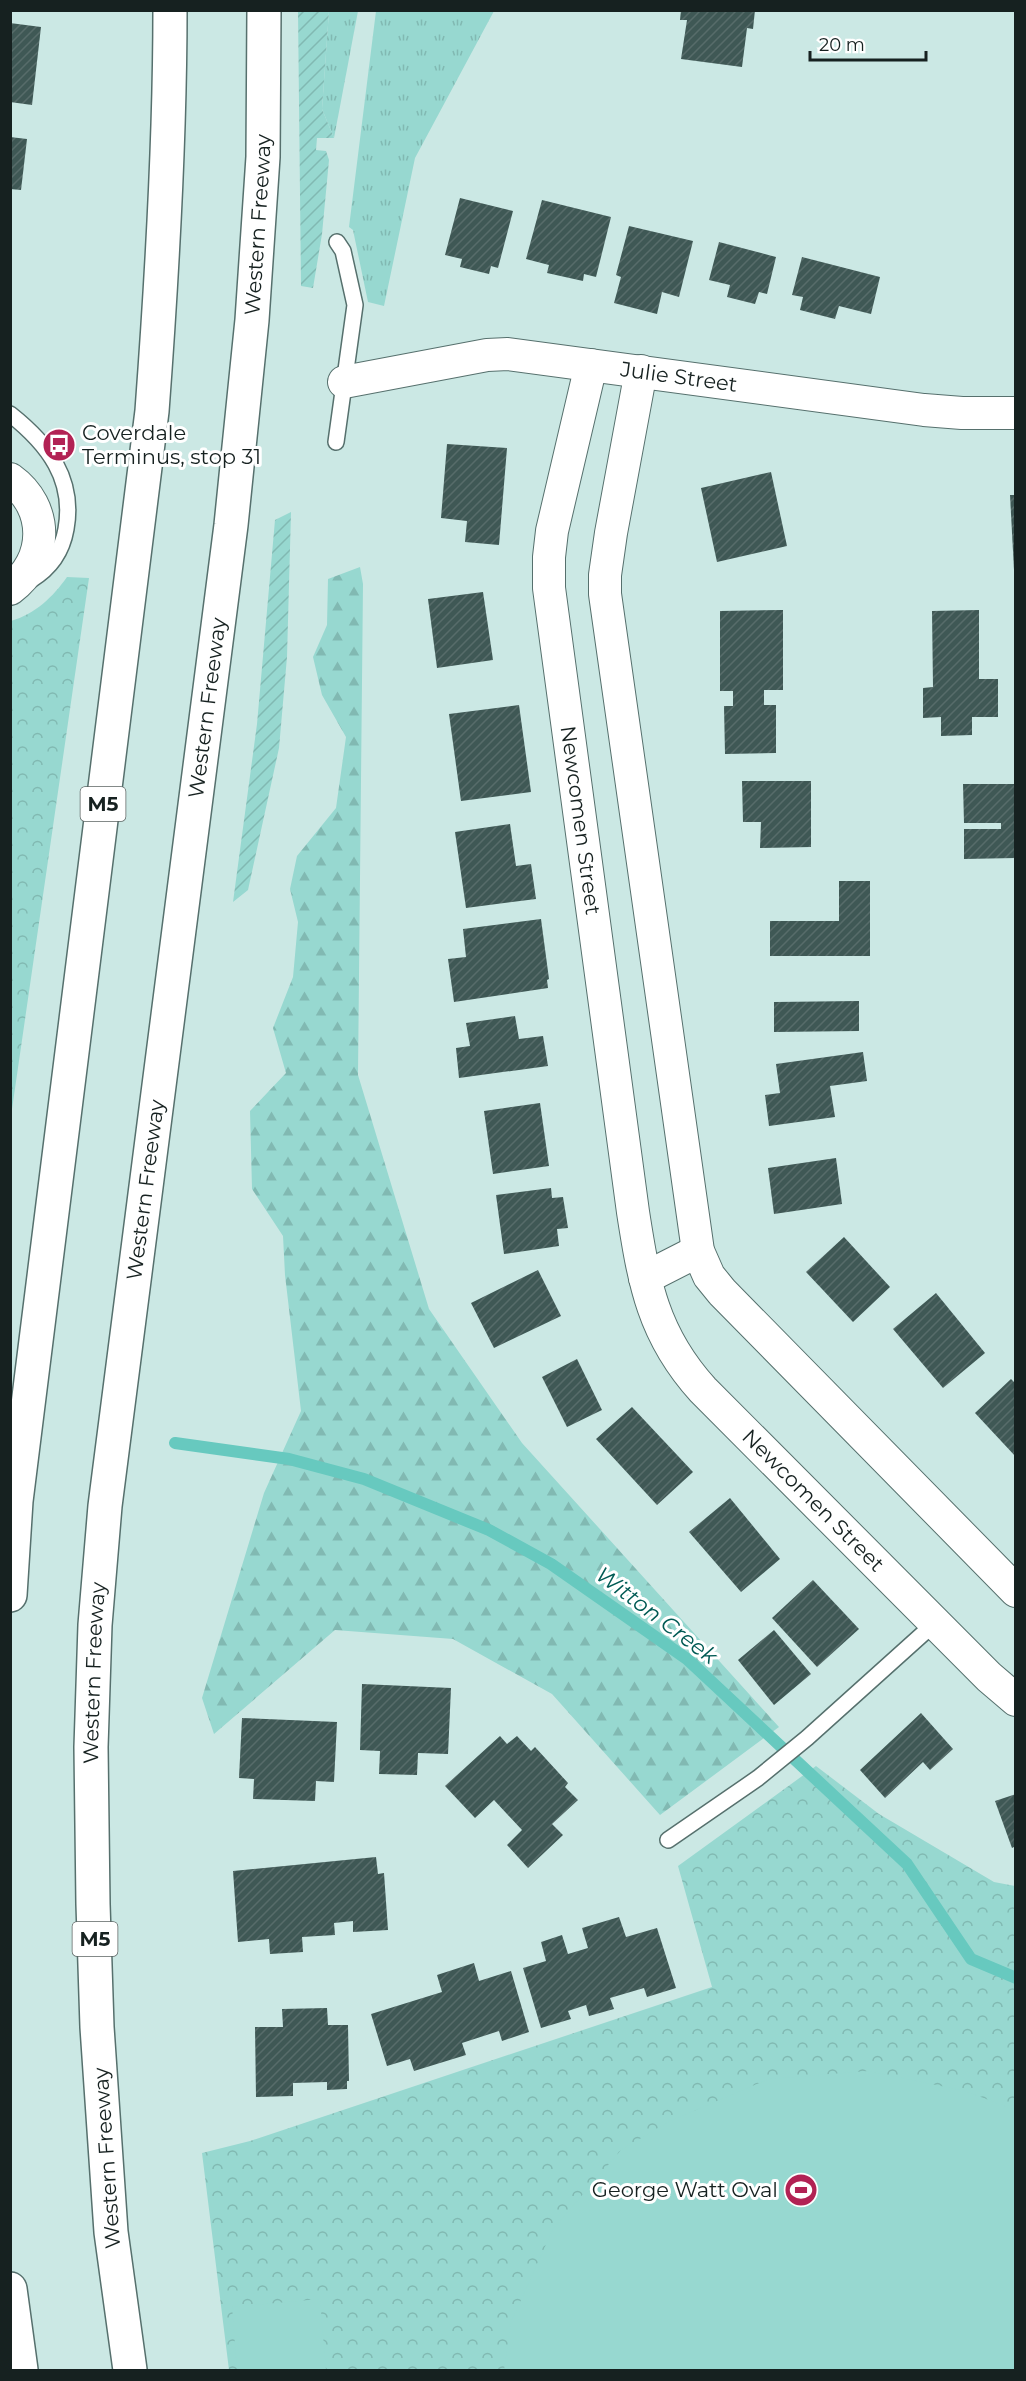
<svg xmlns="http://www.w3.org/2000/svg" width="1026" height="2381" viewBox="0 0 1026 2381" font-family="Montserrat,sans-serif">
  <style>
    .grass { fill: url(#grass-tufts) }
    .forest { fill: url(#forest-firs) }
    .park { fill: url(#park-crowns) }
    .garden { fill: url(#garden-furrows) }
    .pitch { fill: #97d8d0 }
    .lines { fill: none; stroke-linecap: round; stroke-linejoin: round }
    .stream { stroke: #67c9bf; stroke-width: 12 }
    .building { fill: url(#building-hatch) }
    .lane-casing { stroke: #56706d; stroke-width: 18 }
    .street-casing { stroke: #56706d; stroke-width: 34 }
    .highway-casing { stroke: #56706d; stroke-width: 36 }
    .lane { stroke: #fff; stroke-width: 15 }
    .street { stroke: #fff; stroke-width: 32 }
    .highway { stroke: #fff; stroke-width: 33 }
    .labels { text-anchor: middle; stroke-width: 6; stroke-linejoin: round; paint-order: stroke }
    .shield { fill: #fff; stroke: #5c6463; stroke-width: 1.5 }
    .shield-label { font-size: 20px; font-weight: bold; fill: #162120 }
    .street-label { font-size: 21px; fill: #162120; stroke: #fff }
    .poi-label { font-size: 21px; fill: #162120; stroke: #fff; text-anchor: start }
    .water-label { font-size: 22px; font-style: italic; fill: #005a54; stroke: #fff }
  </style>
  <defs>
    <pattern id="grass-tufts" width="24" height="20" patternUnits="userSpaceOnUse" patternTransform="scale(1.5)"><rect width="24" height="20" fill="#97d8d0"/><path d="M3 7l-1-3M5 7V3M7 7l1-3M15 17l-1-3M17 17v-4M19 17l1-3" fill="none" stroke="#81b9b2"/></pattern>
    <pattern id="forest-firs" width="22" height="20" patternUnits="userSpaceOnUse" patternTransform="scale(1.5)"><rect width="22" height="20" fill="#97d8d0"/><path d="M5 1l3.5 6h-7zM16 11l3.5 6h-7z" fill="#81b9b2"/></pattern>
    <pattern id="park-crowns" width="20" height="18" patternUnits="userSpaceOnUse" patternTransform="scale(1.5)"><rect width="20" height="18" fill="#97d8d0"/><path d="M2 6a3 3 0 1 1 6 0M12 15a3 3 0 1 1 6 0" fill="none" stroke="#81b9b2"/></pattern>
    <pattern id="garden-furrows" width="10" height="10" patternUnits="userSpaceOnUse" patternTransform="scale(1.5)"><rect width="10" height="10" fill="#97d8d0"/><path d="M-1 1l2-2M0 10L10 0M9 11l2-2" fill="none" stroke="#81b9b2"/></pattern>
    <pattern id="building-hatch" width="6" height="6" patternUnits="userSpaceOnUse" patternTransform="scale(1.5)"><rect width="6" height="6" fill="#3f5855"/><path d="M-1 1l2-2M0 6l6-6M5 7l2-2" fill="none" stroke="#576c6a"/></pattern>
  </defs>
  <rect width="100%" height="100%" fill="#cbe8e4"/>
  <g class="grass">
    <polygon points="329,11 358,11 334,138 322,109"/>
    <polygon points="376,11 494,11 415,158 384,306 368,302 353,230 349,227"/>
  </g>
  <polygon class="forest" points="360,567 363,584 358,1075 429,1309 522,1443 779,1727 660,1815 552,1694 453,1639 335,1630 214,1734 202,1698 264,1493 301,1411 285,1275 283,1236 252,1189 250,1111 286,1073 273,1028 293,977 298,922 290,889 297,856 336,808 346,737 322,695 313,657 327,625 328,579"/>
  <g class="park">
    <path d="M67,577L89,578L11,1116V621C35,614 53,597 67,577Z"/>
    <polygon points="816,1766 879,1814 994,1882 1015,1886 1015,2370 229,2370 202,2153 250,2141 712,1987 678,1866"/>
  </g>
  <g class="garden">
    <polygon points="298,11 329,11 322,109 334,138 317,138 316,150 326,151 329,160 322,234 313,288 301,286"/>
    <polygon points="291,512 287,657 279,748 248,890 233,902 257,724 275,520"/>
  </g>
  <g class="pitch">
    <polygon points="868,2071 965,2091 1015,2110 1015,2370 504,2370 511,2322 553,2229 621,2150 670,2121 769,2079"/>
    <polygon points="320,2299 326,2370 237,2370 232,2307"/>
  </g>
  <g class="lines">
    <polyline class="stream" points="175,1443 289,1459 364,1479 489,1530 551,1564 687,1659 907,1864 971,1959 1016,1978"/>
  </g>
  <g class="building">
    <polygon points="681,10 755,10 753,29 747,28 742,67 681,59 687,20 680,20"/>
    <polygon points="10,23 41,27 32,105 10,102"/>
    <polygon points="10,137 27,139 21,190 10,189"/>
    <polygon points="460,198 513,211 498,268 491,266 489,274 460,267 462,259 445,255"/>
    <polygon points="542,200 611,217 596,277 584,274 583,281 547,273 549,265 526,259"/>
    <polygon points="629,226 693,241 679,297 662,292 657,314 614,303 621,277 616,275"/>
    <polygon points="719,242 776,257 767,294 759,292 755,304 727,297 730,285 709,280"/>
    <polygon points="802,257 880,277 871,314 839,306 835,319 800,310 803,297 792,295"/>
    <polygon points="447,444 507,448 499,545 465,542 467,521 441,518"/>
    <polygon points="771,472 787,546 717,562 701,488"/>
    <polygon points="1010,495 1016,495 1016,570 1014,570"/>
    <polygon points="483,592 493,660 437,668 428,599"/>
    <polygon points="783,610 783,690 764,690 764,705 776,705 776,753 725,754 724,706 733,706 733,691 720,691 720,611"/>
    <polygon points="979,610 979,679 998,679 998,717 972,717 972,735 941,736 941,717 923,718 923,688 933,687 932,611"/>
    <polygon points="519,705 531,792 461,801 449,714"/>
    <polygon points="742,781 811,781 811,847 760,848 761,822 743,822"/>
    <polygon points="963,784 1016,784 1016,858 964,859 964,829 1001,829 1001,823 964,823"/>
    <polygon points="510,824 516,866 531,864 536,899 466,908 455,832"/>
    <polygon points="839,881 870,881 870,956 770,956 770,921 839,921"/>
    <polygon points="541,919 549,979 547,980 548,988 454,1002 448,959 466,957 463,929"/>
    <polygon points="859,1001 859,1031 774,1032 774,1002"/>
    <polygon points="515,1016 519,1039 543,1036 548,1066 459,1078 456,1048 470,1046 466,1023"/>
    <polygon points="863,1052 867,1081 830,1086 835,1117 769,1126 765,1095 780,1093 776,1064"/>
    <polygon points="540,1103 549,1166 493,1174 484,1111"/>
    <polygon points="836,1158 842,1204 774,1214 768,1168"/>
    <polygon points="551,1188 552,1198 563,1197 568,1228 557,1229 559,1246 504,1254 496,1195"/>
    <polygon points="844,1237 890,1287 853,1322 806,1272"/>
    <polygon points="538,1270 561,1316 494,1348 471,1303"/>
    <polygon points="936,1293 985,1353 943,1388 893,1329"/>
    <polygon points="577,1359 602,1410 567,1427 542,1377"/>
    <polygon points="1011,1379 1016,1384 1016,1457 975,1413"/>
    <polygon points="632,1407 693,1472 657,1505 596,1439"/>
    <polygon points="730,1498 780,1559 741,1592 689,1532"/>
    <polygon points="813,1580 859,1629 817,1667 772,1618"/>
    <polygon points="774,1630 811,1674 774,1705 738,1660"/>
    <polygon points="362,1684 451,1688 448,1754 418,1753 417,1775 379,1774 380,1751 360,1750"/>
    <polygon points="921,1713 953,1749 930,1770 923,1762 885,1798 860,1770"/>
    <polygon points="242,1718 337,1722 334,1782 316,1781 315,1801 253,1799 254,1779 239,1778"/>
    <polygon points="500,1736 507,1744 517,1736 531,1751 535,1747 568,1783 565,1787 578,1800 552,1824 563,1835 528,1868 507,1845 522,1830 494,1800 475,1818 445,1786"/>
    <polygon points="1016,1794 1016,1846 1012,1848 995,1801"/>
    <polygon points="376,1857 378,1874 384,1873 388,1930 353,1932 353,1921 334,1923 335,1935 302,1937 303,1952 270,1954 269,1939 238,1942 233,1871"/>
    <polygon points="619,1917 626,1937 657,1928 676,1988 647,1997 644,1988 610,1998 614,2009 589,2016 586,2005 568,2011 571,2019 541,2028 523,1968 546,1961 541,1942 562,1935 568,1954 588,1948 582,1928"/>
    <polygon points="474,1963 479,1981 511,1971 529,2032 502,2041 499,2031 462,2043 466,2055 414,2071 410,2059 387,2066 371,2014 442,1992 437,1975"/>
    <polygon points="327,2008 328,2025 348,2025 349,2081 347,2081 347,2089 327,2090 327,2082 293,2083 293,2096 256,2097 255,2027 283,2027 282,2009"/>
  </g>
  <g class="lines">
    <defs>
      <g id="lane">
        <path d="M10,414C48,444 75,479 66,529C62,552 51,568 31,580"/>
        <polyline points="336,442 355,305 343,251 337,242"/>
        <polyline points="668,1840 758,1778 807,1738 936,1622"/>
      </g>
      <g id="street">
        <path id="s1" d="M591,365L552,531L549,557V588L633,1212C644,1283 653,1335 703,1390L989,1677L1016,1700"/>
        <polyline points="641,371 611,533 605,575 605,594 698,1251 709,1276 722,1292 1016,1591"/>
        <path id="s2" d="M344,382L487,355L508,354L924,410L962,413H1016"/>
        <path d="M10,479C49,507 49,560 10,589"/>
        <polyline points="645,1278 698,1251"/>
      </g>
      <g id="highway">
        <path d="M10,1595L16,1501L152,411C162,277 170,144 170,10"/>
        <polyline points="10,2289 21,2370"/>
        <path id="s3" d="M130,2370L111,2232L97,2027L93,1904L91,1747L95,1625L105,1506L231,525L252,320L263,157L264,10"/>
      </g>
    </defs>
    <use href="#lane" class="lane-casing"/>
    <use href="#street" class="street-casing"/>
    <use href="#highway" class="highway-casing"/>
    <use href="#lane" class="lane"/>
    <use href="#street" class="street"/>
    <use href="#highway" class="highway"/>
  </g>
  <defs>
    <symbol id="bus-disc" viewBox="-11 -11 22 22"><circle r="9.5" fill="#b22254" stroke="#fff"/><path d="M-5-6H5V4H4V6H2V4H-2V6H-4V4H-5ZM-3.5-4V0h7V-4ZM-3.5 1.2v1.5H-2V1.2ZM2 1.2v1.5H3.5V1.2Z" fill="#fff"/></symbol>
    <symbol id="stadium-disc" viewBox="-11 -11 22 22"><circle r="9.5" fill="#b22254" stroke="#fff"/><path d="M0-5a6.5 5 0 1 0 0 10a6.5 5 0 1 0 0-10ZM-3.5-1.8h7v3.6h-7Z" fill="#fff"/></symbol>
  </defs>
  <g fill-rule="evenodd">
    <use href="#bus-disc" x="40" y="426" width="38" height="38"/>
    <use href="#stadium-disc" x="782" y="2171" width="38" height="38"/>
  </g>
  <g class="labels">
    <g class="shield">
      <rect x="80.5" y="787" width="45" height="34" rx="4.5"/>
      <rect x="72.5" y="1922" width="45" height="34" rx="4.5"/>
    </g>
    <g class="shield-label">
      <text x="103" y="811">M5</text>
      <text x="95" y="1946">M5</text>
    </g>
    <g class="street-label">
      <text dy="7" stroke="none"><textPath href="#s3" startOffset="2157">Western Freeway</textPath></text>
      <text dy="7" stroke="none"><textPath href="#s2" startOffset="339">Julie Street</textPath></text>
      <text dy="7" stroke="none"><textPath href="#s3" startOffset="1671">Western Freeway</textPath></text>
      <text dy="7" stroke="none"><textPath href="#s1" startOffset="462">Newcomen Street</textPath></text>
      <text dy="7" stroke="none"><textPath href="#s3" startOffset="1185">Western Freeway</textPath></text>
      <text dy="7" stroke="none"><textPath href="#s1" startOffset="1208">Newcomen Street</textPath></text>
      <text dy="7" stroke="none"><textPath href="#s3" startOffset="699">Western Freeway</textPath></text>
      <text transform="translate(107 2158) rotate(-94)" y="7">Western Freeway</text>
    </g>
    <g class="poi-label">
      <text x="82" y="440">Coverdale<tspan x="82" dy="24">Terminus, stop 31</tspan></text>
      <text x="778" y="2197" text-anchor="end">George Watt Oval</text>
    </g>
    <g class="water-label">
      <text transform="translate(657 1615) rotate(37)" y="8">Witton Creek</text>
    </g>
  </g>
  <rect width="1026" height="2381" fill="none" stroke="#162120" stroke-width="24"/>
  <path d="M810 51v9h116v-9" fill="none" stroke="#162120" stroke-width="3"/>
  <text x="819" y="51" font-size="18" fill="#162120" stroke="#ffffff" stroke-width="4.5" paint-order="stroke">20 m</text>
</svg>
